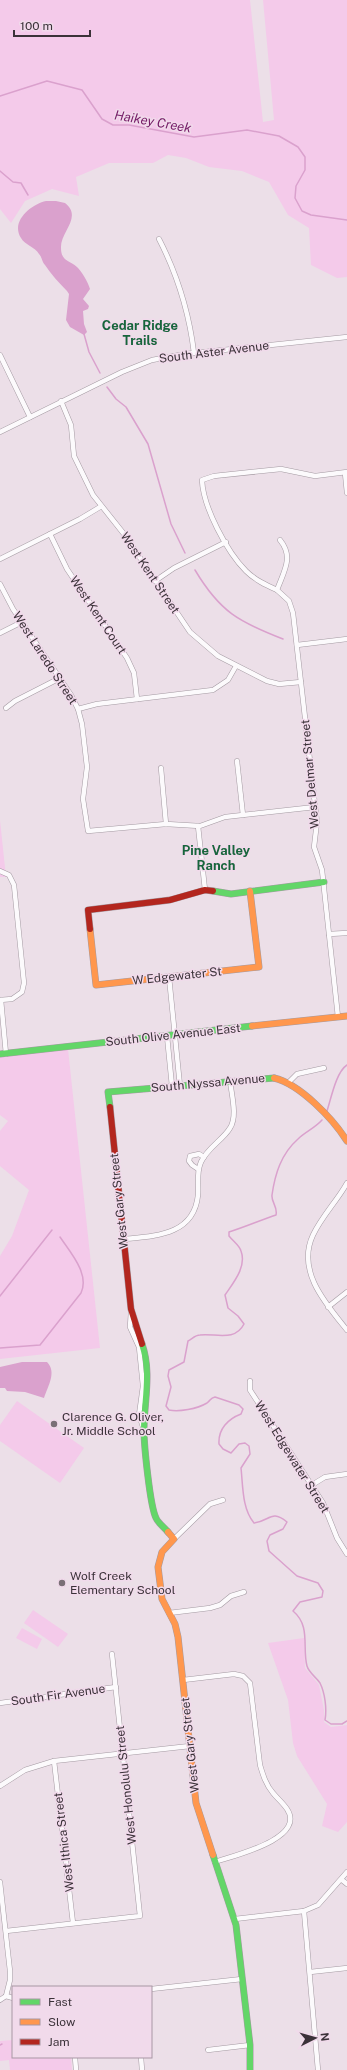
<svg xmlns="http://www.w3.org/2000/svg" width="347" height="2070" viewBox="0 0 347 2070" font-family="'Public Sans',sans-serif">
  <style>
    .green { fill: #f4caea }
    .water { fill: #daa1cd }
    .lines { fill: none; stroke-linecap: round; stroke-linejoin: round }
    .stream { stroke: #daa1cd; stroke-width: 1.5 }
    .street-casing { stroke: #a49aa2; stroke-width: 5.5 }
    .fast-casing { stroke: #a49aa2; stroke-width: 7 }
    .slow-casing { stroke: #a49aa2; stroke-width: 7 }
    .jam-casing { stroke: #a49aa2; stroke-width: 7 }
    .street { stroke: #fcfafc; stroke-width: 4.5 }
    .fast { stroke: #63d668; stroke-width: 6 }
    .slow { stroke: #ff974d; stroke-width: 6 }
    .jam { stroke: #b3261e; stroke-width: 6 }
    .poi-dot { fill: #796f76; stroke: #f1daeb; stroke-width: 1.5 }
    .labels { text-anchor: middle; stroke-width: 3; stroke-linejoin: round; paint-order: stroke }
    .street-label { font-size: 12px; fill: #3b3239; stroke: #f1daeb }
    .poi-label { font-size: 12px; fill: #3b3239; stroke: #f1daeb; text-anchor: start }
    .water-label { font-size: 13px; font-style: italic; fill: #741a66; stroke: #f1daeb }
    .neighbourhood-label { font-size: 13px; font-weight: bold; fill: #17653c; stroke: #f1daeb }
  </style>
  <rect width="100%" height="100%" fill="#ecdfe8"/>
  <g class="green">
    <polygon points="0,0 250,0 263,122 274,120 263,0 347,0 347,277 337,278 311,265 309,228 288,215 269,182 242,171 209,167 186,158 168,155 153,163 109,163 76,177 79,196 52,189 25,201 11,223 0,209"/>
    <polygon points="0,820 6,877 0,877"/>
    <polygon points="68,1049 100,1348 0,1359 0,1256 12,1236 29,1190 0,1166 0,1131 8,1121 0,1115 0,1057"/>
    <polygon points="17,1401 84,1448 60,1483 0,1441 0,1425"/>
    <polygon points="33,1610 68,1634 58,1647 24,1623"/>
    <polygon points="22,1628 42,1639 37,1649 16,1638"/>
    <polygon points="304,1638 305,1668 319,1685 324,1710 324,1722 331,1727 347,1725 347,1822 338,1832 322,1826 327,1804 297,1756 293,1743 288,1700 268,1643"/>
    <polygon points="13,2040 13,2057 71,2057 72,2070 10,2070 9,2060 0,2061 0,2041"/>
  </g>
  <g class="water">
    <path d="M46,201H56L65,203C83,217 60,232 61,248C61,261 69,260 77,267C82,272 88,282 90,289L83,299L89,306L88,309L83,311L84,324L87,332L84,335L70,327L66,320L69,294L67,291C59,283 51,274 45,265C42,262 42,257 39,254C35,247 25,245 21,238C10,221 32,204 46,201Z"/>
    <path d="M22,1362H47C57,1372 48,1386 44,1398L25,1392L7,1391L5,1388H0V1367Z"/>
  </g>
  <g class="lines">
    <g class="stream">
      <polyline points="0,96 47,81 82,90 102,119 113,125 129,125 194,137 247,130 279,136 298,147 305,157 305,170 296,186 295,198 302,211 311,215 347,220"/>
      <polyline points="0,171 13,182 21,183 28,195"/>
      <polyline points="84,334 89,352 100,373"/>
      <polyline points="107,387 116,399 126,407 148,444 171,524 185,553"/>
      <path d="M195,570C220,612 239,622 283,639"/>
      <path d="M327,1111C331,1099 336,1072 347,1065"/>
      <path d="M322,1120C315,1128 305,1132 298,1139C281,1154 275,1174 272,1195C271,1202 278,1207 276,1215C261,1220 245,1227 229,1232V1236C233,1241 240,1246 241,1251C247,1267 233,1283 225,1295L228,1308L238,1316L244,1324C235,1342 215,1333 200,1335C195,1335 192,1339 188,1341L184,1362L169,1370L168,1376L171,1387L166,1406L169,1410C179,1412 197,1409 207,1403C211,1400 210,1398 215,1397L239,1405L243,1409L241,1414C228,1419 218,1429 219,1444L223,1449L231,1453L239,1444L245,1443L249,1446L250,1454L241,1468C243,1486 242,1509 254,1523C270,1521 271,1509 287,1522L283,1529L270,1535L267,1541L269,1551L297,1576L318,1583L323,1591L322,1597L300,1602L293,1611C311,1626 302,1647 307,1666C309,1673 317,1678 320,1683C325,1693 327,1709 325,1720L331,1724H342L347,1721"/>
      <polyline points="0,1296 52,1230"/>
      <path d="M0,1348L40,1345L81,1293C90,1274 70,1252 60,1237"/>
      <polyline points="0,2045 2,2044"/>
    </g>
    <defs>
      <g id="street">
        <path d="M159,239C178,276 189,312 194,353"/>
        <polyline points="0,355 30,417"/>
        <polyline points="61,401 71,425 74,456 93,495 124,534 190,632 218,656 267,681 279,684 301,682"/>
        <polyline points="0,432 122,372 152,360 185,354 347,337"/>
        <polyline points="345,473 347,493"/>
        <polyline points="50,534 67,569 127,658 134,673 137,699"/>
        <path d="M280,540C294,557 284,571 277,590L289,601L293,613L317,822L314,847L322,870L338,1017"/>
        <polyline points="0,559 80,519 100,507"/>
        <polyline points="155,581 174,568 226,542"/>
        <polyline points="0,584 13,609 71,695 78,709 82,724 87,767 83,799 88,831 166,824 200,826 225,817 315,807"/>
        <path d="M277,590C266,585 255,580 246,571C227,552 203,507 202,480L214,476L281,469L315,476L347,472"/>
        <polyline points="0,633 22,622"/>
        <polyline points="297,645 347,639"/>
        <polyline points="6,708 15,701 60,678"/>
        <polyline points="78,709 97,704 213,690 228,680 236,666"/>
        <polyline points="237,761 243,815"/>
        <polyline points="161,768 166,824"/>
        <polyline points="198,826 205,890"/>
        <polyline points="0,871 9,875 14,885 24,983 22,992 12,999 0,1000"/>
        <polyline points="329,934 347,933"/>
        <polyline points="169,977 180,1086"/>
        <polyline points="1,1000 6,1054"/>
        <polyline points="167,1036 172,1086"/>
        <polyline points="288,1083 297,1074 324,1068"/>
        <polyline points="198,1169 192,1165 189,1161 190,1156 199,1154 204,1157"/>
        <path d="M347,1183C337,1201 322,1216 313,1235C296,1271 326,1304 347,1330"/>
        <path d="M125,1239C156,1236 194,1235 198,1195C199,1184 196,1173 201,1162C208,1147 223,1140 230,1128C238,1116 231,1093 230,1080"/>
        <polyline points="328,1307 347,1292"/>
        <polyline points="131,1311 130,1327 139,1347 143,1386 139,1415 144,1430"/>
        <polyline points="250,1381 250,1390 323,1503 337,1538 347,1554"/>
        <polyline points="312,1485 325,1477 347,1474"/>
        <polyline points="174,1539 210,1504 223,1500"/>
        <polyline points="169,1613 210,1608 220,1605 231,1596 244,1592"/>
        <path d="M183,1680L234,1674L243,1676L250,1683L260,1765C263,1775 266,1785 273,1793C277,1798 283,1803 287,1809C307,1839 232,1856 215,1862"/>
        <polyline points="0,1703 116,1687"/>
        <polyline points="54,1761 73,1923"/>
        <polyline points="0,1786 25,1770 54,1761 190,1746"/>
        <polyline points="342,1880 347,1884"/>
        <polyline points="0,1882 10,1971 10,1980 6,1996"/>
        <polyline points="304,1911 318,2070"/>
        <polyline points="235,1919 304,1911 318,1905 347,1872"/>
        <polyline points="6,1931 140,1916 112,1654"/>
        <polyline points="310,1972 347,1968"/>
        <polyline points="151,1989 242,1979"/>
        <polyline points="0,2000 6,1996 13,1998"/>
        <polyline points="208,2050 250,2045"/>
        <polyline points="75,2057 76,2070"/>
        <polyline points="141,2057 142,2070"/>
      </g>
      <g id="fast">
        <polyline points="213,891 231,894 324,882"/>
        <polyline points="0,1054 252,1026"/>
        <polyline points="110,1107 108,1092 274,1078"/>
        <path d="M142,1344C152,1373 144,1401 144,1430C144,1445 150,1506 156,1518C158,1523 164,1527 168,1532"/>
        <polyline points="213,1855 236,1925 250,2045 250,2070"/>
      </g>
      <g id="slow">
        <polyline points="90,929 96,985 259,967 250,891"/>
        <polyline points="252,1026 347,1016"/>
        <path d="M274,1078C300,1084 333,1119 347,1141"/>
        <polyline points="168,1532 174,1539 162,1552 158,1567 162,1599 175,1624 178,1637 196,1803 213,1855"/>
      </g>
      <g id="jam">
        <polyline points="90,929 88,910 170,900 205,890 213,891"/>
        <polyline points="110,1107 131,1309 142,1344"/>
      </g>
    </defs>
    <use href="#street" class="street-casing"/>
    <use href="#fast" class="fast-casing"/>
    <use href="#slow" class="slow-casing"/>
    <use href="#jam" class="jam-casing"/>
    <use href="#street" class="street"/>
    <use href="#fast" class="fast"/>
    <use href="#slow" class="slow"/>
    <use href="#jam" class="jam"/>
  </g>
  <g class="poi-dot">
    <circle cx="54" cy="1424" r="4"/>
    <circle cx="62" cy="1583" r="4"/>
  </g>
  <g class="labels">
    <g class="street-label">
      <text transform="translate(214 352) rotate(-7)" y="4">South Aster Avenue</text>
      <text transform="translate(150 573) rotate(56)" y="4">West Kent Street</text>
      <text transform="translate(98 615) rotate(56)" y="4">West Kent Court</text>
      <text transform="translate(45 658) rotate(57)" y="4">West Laredo Street</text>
      <text transform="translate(310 774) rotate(-95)" y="4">West Delmar Street</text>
      <text transform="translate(177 976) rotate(-6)" y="4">W Edgewater St</text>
      <text transform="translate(173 1035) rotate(-6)" y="4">South Olive Avenue East</text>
      <text transform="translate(208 1083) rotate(-5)" y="4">South Nyssa Avenue</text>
      <text transform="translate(119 1201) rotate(-96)" y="4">West Gary Street</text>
      <text transform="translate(292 1457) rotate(58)" y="4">West Edgewater Street</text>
      <text transform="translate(58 1695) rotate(-8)" y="4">South Fir Avenue</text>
      <text transform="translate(190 1745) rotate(-96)" y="4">West Gary Street</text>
      <text transform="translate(126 1785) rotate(-96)" y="4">West Honolulu Street</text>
      <text transform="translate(64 1842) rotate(-97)" y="4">West Ithica Street</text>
    </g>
    <g class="poi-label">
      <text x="62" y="1421">Clarence G. Oliver,<tspan x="62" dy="14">Jr. Middle School</tspan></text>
      <text x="70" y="1580">Wolf Creek<tspan x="70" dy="14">Elementary School</tspan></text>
    </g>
    <g class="water-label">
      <text transform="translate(153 121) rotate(10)" y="5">Haikey Creek</text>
    </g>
    <g class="neighbourhood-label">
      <text x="140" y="330">Cedar Ridge<tspan x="140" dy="15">Trails</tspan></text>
      <text x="216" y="855">Pine Valley<tspan x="216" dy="15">Ranch</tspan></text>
    </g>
  </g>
  <rect x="12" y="1986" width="140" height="72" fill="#f1daeb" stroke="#a897a4"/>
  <rect x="20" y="1999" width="20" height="6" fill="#63d668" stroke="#a897a4"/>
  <text x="48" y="2006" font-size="12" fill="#3b3239">Fast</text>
  <rect x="20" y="2019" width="20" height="6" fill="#ff974d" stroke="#a897a4"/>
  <text x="48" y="2026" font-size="12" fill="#3b3239">Slow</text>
  <rect x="20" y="2039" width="20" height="6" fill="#b3261e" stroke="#a897a4"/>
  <text x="48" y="2046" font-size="12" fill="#3b3239">Jam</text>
  <g transform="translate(315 2038) rotate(84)" stroke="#f1daeb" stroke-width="3" paint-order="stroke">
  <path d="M0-3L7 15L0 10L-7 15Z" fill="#3b3239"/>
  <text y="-6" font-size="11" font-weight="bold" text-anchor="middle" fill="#3b3239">N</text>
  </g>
  <path d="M14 30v6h76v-6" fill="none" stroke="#3b3239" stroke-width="2"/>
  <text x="20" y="30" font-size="12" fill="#3b3239" stroke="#f1daeb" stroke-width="3" paint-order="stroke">100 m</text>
</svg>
